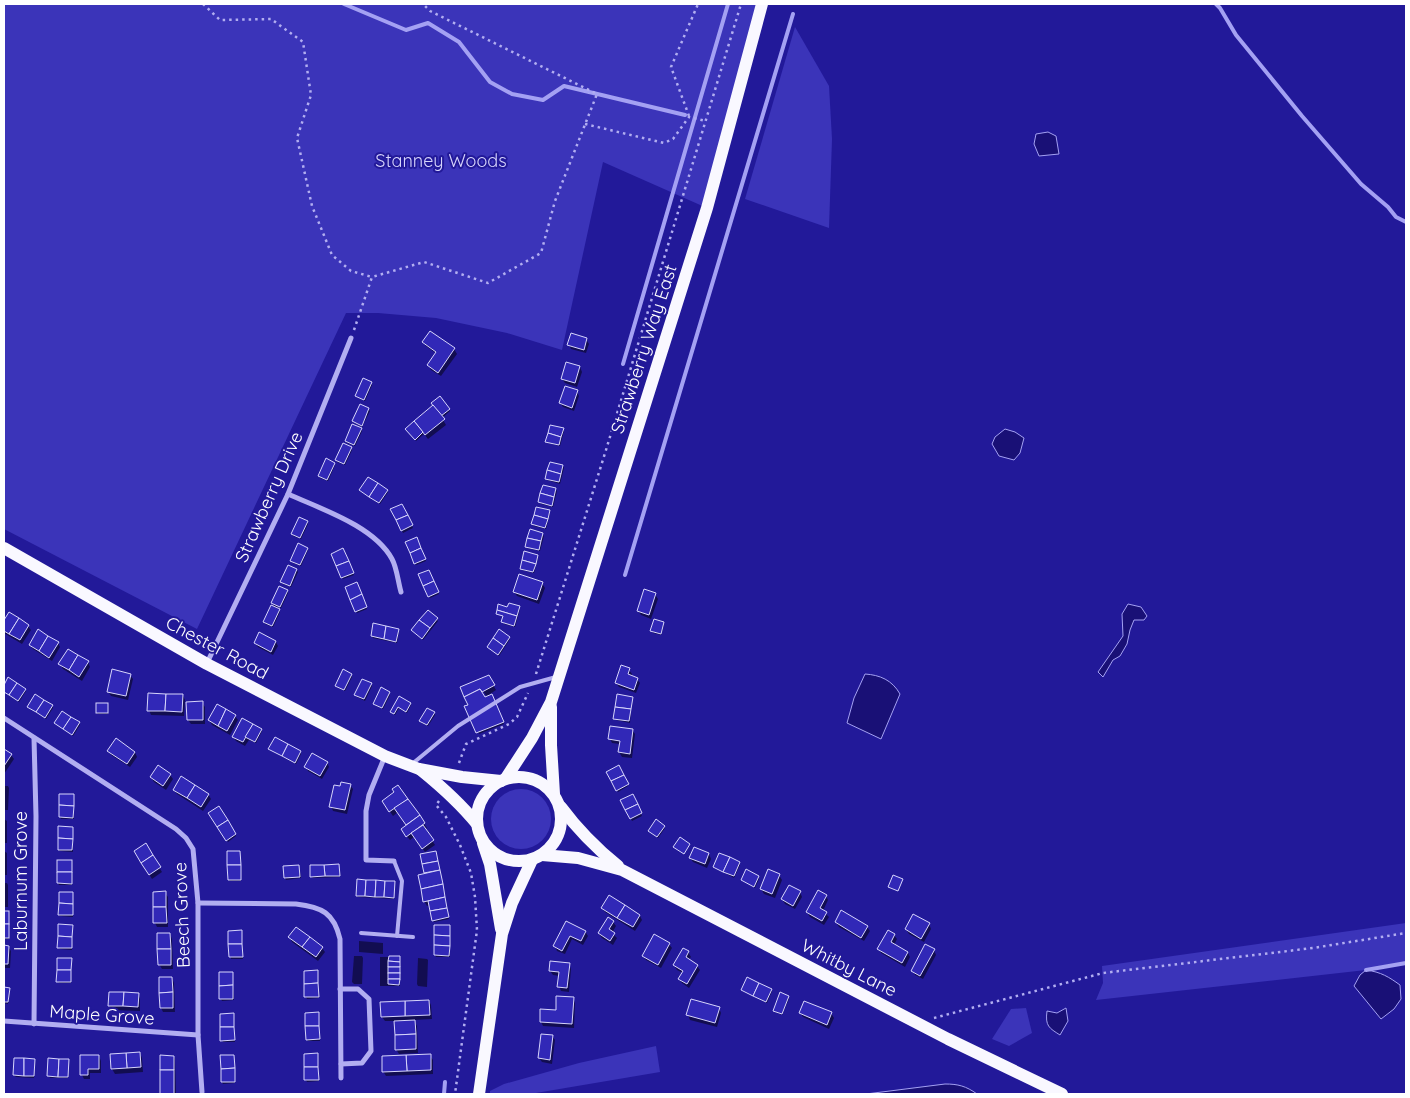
<svg xmlns="http://www.w3.org/2000/svg" width="1410" height="1098" viewBox="0 0 1410 1098" font-family="Quicksand,sans-serif">
  <style>
    .green { fill: #3b34b9 }
    .water { fill: #191076; stroke: #a4a1f3 }
    .shadow { fill: #0007; fill-rule: evenodd }
    .lines { fill: none; stroke-linecap: round; stroke-linejoin: round }
    .stream { stroke: #a4a1f3; stroke-width: 4 }
    .building { fill: #3128b7; stroke: #d7d5fc }
    .path { stroke: #b2aef1; stroke-width: 2.5; stroke-dasharray: 2.5 4; stroke-linecap: butt }
    .service { stroke: #b2aef1; stroke-width: 4 }
    .minor { stroke: #b2aef1; stroke-width: 5 }
    .primary { stroke: #f9f8ff; stroke-width: 12 }
    .labels { text-anchor: middle; stroke-width: 4; stroke-linejoin: round; paint-order: stroke }
    .park-label { font-size: 18px; fill: #d7d5fc; stroke: #221999 }
    .street-label { font-size: 18px; fill: #fff; stroke: #221999 }
  </style>
  <rect width="100%" height="100%" fill="#221999"/>
  <g class="green">
    <polygon points="4,4 762,4 707,208 603,162 562,350 507,333 436,318 378,313 346,313 197,629 4,529"/>
    <polygon points="795,27 829,86 832,139 829,228 745,199"/>
    <circle cx="521" cy="819" r="30"/>
    <polygon points="1406,923 1406,963 1366,970 1096,1000 1103,983 1102,966"/>
    <polygon points="1026,1008 1032,1033 1009,1046 992,1039 1011,1009"/>
    <polygon points="656,1046 660,1072 530,1094 490,1094 490,1091 504,1084 579,1063"/>
  </g>
  <g class="water">
    <polygon points="1048,132 1056,136 1059,154 1039,156 1034,144 1036,134"/>
    <polygon points="1005,429 1015,432 1024,438 1020,453 1014,460 999,456 992,444 995,437"/>
    <polygon points="1128,604 1141,607 1147,616 1144,620 1134,620 1130,630 1127,644 1120,656 1113,660 1103,677 1098,672 1123,636 1122,614"/>
    <path d="M865,674C880,675 892,680 900,694L881,739L847,723L854,698Z"/>
    <path d="M1366,970C1381,972 1389,977 1400,985L1401,999L1394,1009L1381,1019L1354,986L1360,975Z"/>
    <path d="M1066,1008L1068,1021L1060,1035C1049,1028 1045,1026 1047,1011L1057,1013Z"/>
    <path d="M945,1084C958,1084 966,1086 977,1094H866Z"/>
  </g>
  <g class="shadow">
    <polygon points="430,332 454,349 457,354 441,376 431,370 429,365 437,354 426,346 423,342"/>
    <polygon points="586,339 589,344 586,353 571,349 569,345"/>
    <polygon points="580,367 582,372 577,387 565,383 562,379"/>
    <polygon points="371,383 372,385 365,401 357,397 356,395"/>
    <polygon points="577,392 579,396 574,411 563,407 560,403"/>
    <polygon points="368,409 370,411 362,427 355,423 354,421"/>
    <polygon points="449,410 450,411 442,418 446,425 428,439 424,434 416,441 408,431"/>
    <polygon points="361,429 362,431 355,446 347,443 346,441"/>
    <polygon points="563,429 564,431 560,446 548,443 547,441"/>
    <polygon points="351,448 352,450 345,465 337,462 336,460"/>
    <polygon points="334,464 335,465 328,481 320,478 319,476"/>
    <polygon points="563,466 564,468 560,484 547,480 546,479"/>
    <polygon points="360,490 387,491 388,492 380,504"/>
    <polygon points="556,490 557,491 553,507 541,504 540,502"/>
    <polygon points="402,505 413,528 403,533 392,510"/>
    <polygon points="549,512 550,513 546,529 534,526 533,524"/>
    <polygon points="307,522 308,524 301,539 293,536 292,534"/>
    <polygon points="542,534 544,536 540,551 527,548 526,546"/>
    <polygon points="417,540 426,561 416,565 415,563"/>
    <polygon points="307,549 308,550 301,566 293,563 292,561"/>
    <polygon points="343,550 354,575 343,579 333,554"/>
    <polygon points="537,556 538,558 534,573 522,570 521,568"/>
    <polygon points="297,570 298,572 291,587 283,584 282,582"/>
    <polygon points="428,571 439,594 430,598 420,575"/>
    <polygon points="542,583 545,588 539,604 517,596 514,592"/>
    <polygon points="357,584 367,609 357,613 347,588"/>
    <polygon points="287,591 288,593 281,608 277,606 280,612 273,627 265,624 264,622 275,608 273,603"/>
    <polygon points="655,594 658,599 651,619 641,615 638,611"/>
    <polygon points="519,607 520,609 515,627 504,624 504,617 497,613 508,609"/>
    <polygon points="428,611 438,621 423,640 413,630"/>
    <polygon points="9,614 28,626 31,630 22,644 4,633 4,622"/>
    <polygon points="663,623 664,625 661,635 653,633 652,631"/>
    <polygon points="399,630 397,643 373,638 372,636"/>
    <polygon points="509,638 510,639 499,656 488,647"/>
    <polygon points="276,642 278,646 273,655 258,647 255,643"/>
    <polygon points="58,643 60,647 52,661 33,649 30,645"/>
    <polygon points="88,662 90,667 82,681 63,669 60,664"/>
    <polygon points="629,670 632,674 631,677 637,679 640,683 636,693 619,687 616,683"/>
    <polygon points="130,675 133,679 128,700 111,696 108,691"/>
    <polygon points="351,675 352,677 345,691 337,687 336,686"/>
    <path d="M488,676L496,690L490,694L504,724L479,734L466,707L469,705ZM482,689L487,697L484,698L480,690Z"/>
    <polygon points="9,679 26,691 19,702 4,692 4,687"/>
    <polygon points="371,684 372,686 365,701 357,697 356,695"/>
    <polygon points="389,693 390,695 383,709 375,705 374,704"/>
    <polygon points="183,696 185,700 184,716 151,715 149,710"/>
    <polygon points="399,697 411,705 407,713 399,708 395,715 391,712"/>
    <polygon points="632,698 630,723 616,720 615,718"/>
    <polygon points="202,703 205,707 205,724 191,724 188,720"/>
    <polygon points="52,706 53,708 46,719 30,708"/>
    <polygon points="108,706 108,714 98,714 97,713"/>
    <polygon points="434,713 435,715 428,726 422,723 421,721"/>
    <polygon points="235,716 238,720 230,735 212,725 209,720"/>
    <polygon points="56,723 79,723 80,725 73,736"/>
    <polygon points="261,730 262,731 256,743 249,740 245,746 236,741 233,737"/>
    <polygon points="632,730 635,734 632,758 622,757 619,752 620,744 612,743 610,739"/>
    <polygon points="4,750 11,755 14,759 4,774"/>
    <polygon points="271,750 300,752 301,754 296,764"/>
    <polygon points="109,751 135,752 137,757 130,767 111,755"/>
    <polygon points="327,762 329,767 322,779 308,771 306,767"/>
    <polygon points="619,767 628,786 618,792 608,773"/>
    <polygon points="170,775 173,779 166,790 154,782 151,777"/>
    <polygon points="350,785 353,789 347,814 333,811 331,806"/>
    <polygon points="4,786 8,786 9,788 8,810 4,810"/>
    <polygon points="398,786 424,824 427,828 425,829 435,845 425,852 414,837 410,840 405,834 407,826 398,812 393,816 386,806 395,793"/>
    <polygon points="174,790 208,794 211,799 203,811 177,794"/>
    <polygon points="73,795 74,819 61,819 60,817"/>
    <polygon points="633,795 642,816 632,821 622,800"/>
    <polygon points="219,808 236,836 228,842 210,813"/>
    <polygon points="4,819 7,821 7,843 4,843"/>
    <polygon points="664,827 665,828 658,838 649,831"/>
    <polygon points="72,828 73,852 60,851 59,850"/>
    <polygon points="145,845 162,872 152,879 135,851"/>
    <polygon points="4,851 7,853 7,875 4,875"/>
    <polygon points="240,852 241,881 230,881 229,880"/>
    <polygon points="436,854 449,919 434,922 430,905 427,906 424,901 426,874 422,855"/>
    <polygon points="709,854 711,859 707,868 693,862 690,858"/>
    <polygon points="71,861 72,885 59,885 58,883"/>
    <polygon points="739,863 740,865 734,878 714,867"/>
    <polygon points="299,866 301,878 286,880 285,878"/>
    <polygon points="338,866 340,877 313,878 312,877"/>
    <polygon points="779,875 782,880 775,898 764,894 761,889"/>
    <polygon points="758,877 759,879 755,888 742,880"/>
    <polygon points="394,882 394,899 358,897 357,896"/>
    <polygon points="4,883 7,883 8,885 8,907 4,907"/>
    <polygon points="800,892 802,897 795,909 785,904 782,899"/>
    <polygon points="73,893 73,917 60,916 59,915"/>
    <polygon points="165,893 168,897 168,927 157,927 155,923"/>
    <polygon points="826,896 828,900 823,911 829,917 824,925 810,917 807,912"/>
    <polygon points="609,897 640,916 642,920 635,931 605,912 602,908"/>
    <polygon points="4,912 8,912 9,914 9,939 4,939"/>
    <polygon points="566,922 585,931 588,936 583,945 572,939 565,954 557,951 555,946"/>
    <polygon points="613,922 616,926 612,933 617,938 613,945 602,938 599,934"/>
    <polygon points="836,922 867,927 870,931 864,941 839,927"/>
    <polygon points="929,924 931,929 924,942 909,934 906,929"/>
    <polygon points="72,926 72,950 60,949 59,948"/>
    <polygon points="436,926 449,927 450,928 450,957 436,957 435,955"/>
    <polygon points="241,931 243,959 231,959 229,932"/>
    <polygon points="170,934 172,939 173,969 162,969 159,964"/>
    <polygon points="894,935 897,939 894,945 908,953 910,957 905,967 881,953 879,949"/>
    <polygon points="290,937 322,948 325,952 318,961 292,942"/>
    <polygon points="359,941 383,943 383,954 359,952"/>
    <polygon points="669,944 672,948 661,968 646,960 643,956"/>
    <polygon points="4,946 8,947 11,951 10,968 4,968"/>
    <polygon points="934,950 936,955 923,979 915,975 913,971"/>
    <polygon points="688,952 691,957 688,960 697,966 700,970 689,988 682,983 679,979 683,973 677,970 674,965"/>
    <polygon points="354,956 362,956 363,958 362,984 354,984 352,982"/>
    <polygon points="380,957 399,957 400,986 380,986"/>
    <polygon points="418,958 427,959 428,960 427,987 418,986 417,984"/>
    <polygon points="71,960 71,983 59,983 58,981"/>
    <polygon points="569,965 571,969 569,992 561,991 559,986 560,976 553,975 550,971"/>
    <polygon points="317,971 319,998 307,999 306,997"/>
    <polygon points="232,973 234,1000 222,1001 221,999"/>
    <polygon points="172,978 174,983 175,1012 163,1012 161,1008"/>
    <polygon points="4,988 9,989 10,990 8,1004 4,1003"/>
    <polygon points="742,990 771,990 772,991 767,1003"/>
    <polygon points="138,994 140,999 140,1011 112,1010 109,1005"/>
    <polygon points="788,997 789,999 782,1015 775,1012 774,1010"/>
    <polygon points="573,998 575,1003 574,1028 543,1026 541,1022"/>
    <polygon points="429,1001 431,1005 432,1019 414,1020 417,1026 418,1053 399,1054 396,1049 395,1021 385,1021 382,1017"/>
    <polygon points="719,1008 721,1013 717,1027 690,1020 688,1015"/>
    <polygon points="800,1013 831,1013 834,1018 829,1029 803,1017"/>
    <polygon points="318,1014 320,1041 308,1041 307,1039"/>
    <polygon points="233,1015 235,1042 223,1042 222,1040"/>
    <polygon points="552,1036 555,1040 552,1064 542,1062 539,1058"/>
    <polygon points="140,1053 142,1058 143,1072 115,1074 112,1069 111,1055"/>
    <polygon points="317,1054 319,1081 307,1082 306,1080"/>
    <polygon points="99,1056 101,1061 101,1073 90,1073 90,1079 84,1079 82,1075"/>
    <polygon points="234,1056 235,1083 223,1084 222,1082"/>
    <polygon points="430,1056 433,1060 433,1074 386,1076 383,1071"/>
    <polygon points="161,1057 174,1057 175,1059 176,1094 161,1094"/>
    <polygon points="68,1061 68,1078 50,1078 49,1076"/>
    <polygon points="35,1062 34,1078 16,1077 14,1075"/>
  </g>
  <g class="lines">
    <g class="stream">
      <polyline points="344,4 406,30 428,23 459,42 490,82 512,94 543,100 564,86 685,115"/>
      <polyline points="1216,4 1220,8 1236,35 1302,116 1361,184 1388,207 1396,217 1406,222"/>
      <polyline points="623,364 728,4"/>
      <polyline points="625,575 793,14"/>
      <polyline points="1366,970 1406,963"/>
      <polyline points="444,1094 445,1082"/>
    </g>
  </g>
  <g class="building">
    <polygon points="430,331 455,348 438,373 427,365 436,352 422,342"/>
    <polygon points="571,333 587,338 584,350 567,345"/>
    <polygon points="566,362 580,366 575,383 561,379"/>
    <polygon points="363,378 372,382 364,400 355,396"/>
    <polygon points="565,386 578,390 572,408 559,403"/>
    <polygon points="440,396 450,409 441,416 431,403"/>
    <polygon points="360,404 369,408 362,426 352,421"/>
    <polygon points="433,405 445,419 425,435 414,421"/>
    <polygon points="414,421 423,432 415,440 405,429"/>
    <polygon points="352,424 362,428 354,445 345,441"/>
    <polygon points="550,425 564,428 561,437 548,433"/>
    <polygon points="548,433 561,437 559,445 545,442"/>
    <polygon points="343,443 352,447 344,464 335,460"/>
    <polygon points="326,458 335,463 327,480 318,476"/>
    <polygon points="550,462 563,465 561,474 547,470"/>
    <polygon points="547,470 561,474 559,482 545,479"/>
    <polygon points="368,477 378,483 369,497 359,490"/>
    <polygon points="378,483 388,490 379,503 369,497"/>
    <polygon points="543,485 556,488 554,497 540,493"/>
    <polygon points="540,493 554,497 552,506 538,502"/>
    <polygon points="402,504 408,515 396,520 390,509"/>
    <polygon points="536,507 550,510 548,519 534,515"/>
    <polygon points="408,515 413,525 401,531 396,520"/>
    <polygon points="534,515 548,519 545,528 531,524"/>
    <polygon points="299,517 308,521 300,538 291,534"/>
    <polygon points="530,529 543,533 541,541 527,538"/>
    <polygon points="417,537 421,548 410,553 405,542"/>
    <polygon points="527,538 541,541 539,550 525,547"/>
    <polygon points="298,543 308,548 300,565 290,561"/>
    <polygon points="343,548 349,561 336,566 331,554"/>
    <polygon points="421,548 426,559 414,564 410,553"/>
    <polygon points="524,551 538,555 536,564 522,560"/>
    <polygon points="522,560 536,564 533,572 520,569"/>
    <polygon points="349,561 354,573 341,578 336,566"/>
    <polygon points="288,565 297,569 290,586 280,582"/>
    <polygon points="429,570 434,581 423,586 418,574"/>
    <polygon points="519,574 543,582 537,600 513,592"/>
    <polygon points="434,581 439,592 428,597 423,586"/>
    <polygon points="357,582 362,594 350,600 345,587"/>
    <polygon points="279,586 288,590 280,607 271,603"/>
    <polygon points="644,589 656,593 649,615 637,611"/>
    <polygon points="362,594 367,607 355,612 350,600"/>
    <polygon points="509,603 520,606 517,616 497,610 498,604 507,607"/>
    <polygon points="271,605 280,609 272,626 263,622"/>
    <polygon points="428,610 438,618 430,628 419,620"/>
    <polygon points="497,610 517,616 514,626 501,622 503,616 496,614"/>
    <polygon points="9,612 19,618 9,634 4,631 4,620"/>
    <polygon points="19,618 29,625 20,640 9,634"/>
    <polygon points="654,619 664,622 661,634 650,631"/>
    <polygon points="419,620 430,628 422,639 411,630"/>
    <polygon points="373,623 386,626 384,639 371,636"/>
    <polygon points="386,626 399,629 396,642 384,639"/>
    <polygon points="38,629 48,636 39,651 29,645"/>
    <polygon points="499,629 510,637 504,646 493,638"/>
    <polygon points="259,632 276,641 271,652 254,643"/>
    <polygon points="48,636 59,642 49,658 39,651"/>
    <polygon points="493,638 504,646 498,655 487,647"/>
    <polygon points="68,649 78,655 69,670 58,664"/>
    <polygon points="78,655 89,661 79,677 69,670"/>
    <polygon points="621,665 630,668 628,674 638,678 634,690 615,683"/>
    <polygon points="112,669 131,674 126,696 107,692"/>
    <polygon points="343,669 352,674 344,690 335,686"/>
    <polygon points="489,675 495,685 482,692 480,689 464,697 460,687"/>
    <polygon points="8,677 17,683 9,695 4,692 4,685"/>
    <polygon points="362,679 372,683 364,699 354,695"/>
    <polygon points="17,683 26,689 18,701 9,695"/>
    <polygon points="381,687 390,692 382,708 373,704"/>
    <polygon points="480,689 485,697 492,694 504,722 476,733 464,706 468,705 464,697"/>
    <polygon points="148,693 166,694 165,711 147,711"/>
    <polygon points="35,694 44,700 36,712 27,707"/>
    <polygon points="166,694 183,694 182,712 165,711"/>
    <polygon points="617,694 633,697 631,709 615,707"/>
    <polygon points="399,696 411,703 406,712 398,707 394,714 390,712"/>
    <polygon points="44,700 53,705 45,718 36,712"/>
    <polygon points="203,701 203,720 187,720 186,702"/>
    <rect x="96" y="703" width="12" height="10"/>
    <polygon points="217,704 226,709 218,726 208,720"/>
    <polygon points="615,707 631,709 629,721 613,719"/>
    <polygon points="427,708 435,712 427,725 419,721"/>
    <polygon points="226,709 236,715 227,731 218,726"/>
    <polygon points="62,711 71,717 63,729 54,723"/>
    <polygon points="71,717 80,722 72,735 63,729"/>
    <polygon points="242,718 253,724 243,742 232,737"/>
    <polygon points="253,724 262,729 255,742 245,737"/>
    <polygon points="610,726 633,729 630,754 618,752 620,741 608,739"/>
    <polygon points="275,737 288,744 282,756 268,749"/>
    <polygon points="116,738 135,752 127,764 107,751"/>
    <polygon points="288,744 301,751 295,763 282,756"/>
    <polygon points="4,749 12,754 4,766"/>
    <polygon points="312,753 328,762 320,776 304,767"/>
    <polygon points="158,765 171,774 163,786 150,777"/>
    <polygon points="619,765 624,775 611,781 606,772"/>
    <polygon points="624,775 629,784 616,791 611,781"/>
    <polygon points="181,776 195,785 187,798 173,790"/>
    <polygon points="341,782 351,784 345,810 329,807 334,785 340,786"/>
    <polygon points="195,785 209,794 201,807 187,798"/>
    <polygon points="398,785 408,799 389,812 382,801 394,792 392,789"/>
    <polygon points="59,794 74,794 74,806 59,805"/>
    <polygon points="633,794 638,804 625,810 620,800"/>
    <polygon points="408,799 420,815 406,825 394,808"/>
    <polygon points="638,804 642,813 630,819 625,810"/>
    <polygon points="59,805 74,806 73,818 59,817"/>
    <polygon points="219,806 228,820 217,827 208,813"/>
    <polygon points="420,815 425,823 406,837 401,829"/>
    <polygon points="656,819 665,826 657,837 648,831"/>
    <polygon points="228,820 236,834 226,841 217,827"/>
    <polygon points="423,825 434,840 422,849 411,833"/>
    <polygon points="58,826 73,827 73,839 58,838"/>
    <polygon points="680,837 690,844 684,854 673,847"/>
    <polygon points="58,838 73,839 72,850 58,850"/>
    <polygon points="146,843 153,855 141,863 134,851"/>
    <polygon points="694,847 709,853 705,864 689,858"/>
    <polygon points="227,851 240,851 241,865 227,865"/>
    <polygon points="436,851 438,861 422,864 420,854"/>
    <polygon points="719,853 730,857 723,872 713,867"/>
    <polygon points="153,855 161,867 149,875 141,863"/>
    <polygon points="730,857 740,862 734,876 723,872"/>
    <rect x="57" y="860" width="15" height="12"/>
    <polygon points="438,861 440,870 424,873 422,864"/>
    <polygon points="339,864 340,876 325,876 324,865"/>
    <polygon points="227,865 241,865 241,880 228,880"/>
    <polygon points="299,865 300,877 284,878 283,866"/>
    <polygon points="310,865 324,865 325,876 310,877"/>
    <polygon points="746,869 759,876 754,887 741,880"/>
    <polygon points="768,869 780,874 772,894 760,889"/>
    <polygon points="440,870 443,884 421,889 418,875"/>
    <polygon points="57,872 72,872 72,884 57,883"/>
    <polygon points="893,875 903,879 898,891 888,887"/>
    <polygon points="357,879 366,880 365,896 356,896"/>
    <polygon points="366,880 376,880 375,897 365,896"/>
    <polygon points="376,880 385,881 384,897 375,897"/>
    <polygon points="385,881 395,881 394,898 384,897"/>
    <polygon points="443,884 445,897 423,902 421,889"/>
    <polygon points="789,885 801,891 793,906 781,899"/>
    <polygon points="818,890 827,895 820,908 827,912 822,921 806,912"/>
    <polygon points="166,891 166,907 153,907 153,892"/>
    <polygon points="59,892 73,892 73,904 59,903"/>
    <polygon points="609,895 625,905 617,918 601,908"/>
    <polygon points="445,897 447,908 430,911 428,901"/>
    <polygon points="59,903 73,904 73,915 58,915"/>
    <polygon points="625,905 640,915 633,927 617,918"/>
    <polygon points="153,907 166,907 167,923 153,923"/>
    <polygon points="447,908 449,917 432,921 430,911"/>
    <polygon points="841,910 868,926 861,938 835,922"/>
    <rect x="4" y="911" width="5" height="13"/>
    <polygon points="913,914 930,923 921,939 905,929"/>
    <polygon points="608,917 614,921 609,929 615,933 610,941 598,933"/>
    <polygon points="566,921 586,931 581,941 570,936 562,951 553,946"/>
    <rect x="4" y="924" width="5" height="14"/>
    <polygon points="58,924 73,925 72,937 58,936"/>
    <polygon points="434,925 450,925 450,936 434,935"/>
    <polygon points="296,927 310,937 302,947 288,937"/>
    <polygon points="242,930 242,944 228,944 228,931"/>
    <polygon points="888,930 895,934 891,942 908,952 902,963 877,949"/>
    <polygon points="157,933 170,933 171,949 157,949"/>
    <polygon points="654,934 670,943 658,965 642,956"/>
    <polygon points="434,935 450,936 450,946 434,945"/>
    <polygon points="58,936 72,937 72,948 57,948"/>
    <polygon points="310,937 323,947 316,957 302,947"/>
    <polygon points="228,944 242,944 243,957 229,957"/>
    <polygon points="925,944 935,949 920,976 911,971"/>
    <polygon points="4,945 9,946 8,964 4,964"/>
    <polygon points="434,945 450,946 449,956 434,955"/>
    <polygon points="683,948 689,951 686,957 698,965 687,984 678,979 683,971 673,965"/>
    <polygon points="157,949 171,949 171,965 158,965"/>
    <polygon points="389,956 400,956 400,962 388,961"/>
    <polygon points="57,958 72,958 71,970 57,970"/>
    <polygon points="388,961 400,962 400,967 388,967"/>
    <polygon points="550,961 570,963 567,988 557,987 559,972 549,971"/>
    <rect x="388" y="967" width="12" height="6"/>
    <polygon points="57,970 71,970 71,982 56,982"/>
    <polygon points="318,970 318,983 304,984 304,971"/>
    <polygon points="219,972 233,972 233,985 219,986"/>
    <rect x="388" y="973" width="12" height="6"/>
    <polygon points="159,977 172,977 173,992 159,993"/>
    <polygon points="747,977 759,983 753,996 741,990"/>
    <polygon points="388,979 400,979 399,985 388,984"/>
    <polygon points="318,983 319,997 304,997 304,984"/>
    <polygon points="759,983 772,989 766,1002 753,996"/>
    <polygon points="233,985 233,999 219,999 219,986"/>
    <polygon points="4,987 10,988 8,1002 4,1002"/>
    <polygon points="109,992 124,992 123,1006 108,1006"/>
    <polygon points="124,992 139,993 138,1007 123,1006"/>
    <polygon points="173,992 173,1008 160,1008 159,993"/>
    <polygon points="780,992 789,996 782,1014 773,1011"/>
    <polygon points="556,996 574,997 572,1024 540,1022 540,1009 556,1010"/>
    <polygon points="691,999 720,1007 715,1023 686,1015"/>
    <polygon points="429,1000 430,1015 405,1016 405,1001"/>
    <polygon points="405,1001 405,1016 381,1017 380,1002"/>
    <polygon points="804,1001 832,1012 827,1025 799,1013"/>
    <polygon points="319,1012 319,1026 305,1026 305,1013"/>
    <polygon points="234,1013 234,1027 220,1027 220,1014"/>
    <polygon points="415,1020 416,1034 395,1035 394,1021"/>
    <polygon points="305,1026 319,1026 320,1039 306,1040"/>
    <polygon points="220,1027 234,1027 235,1040 220,1041"/>
    <polygon points="416,1034 416,1049 395,1050 395,1035"/>
    <polygon points="541,1034 553,1035 550,1060 538,1058"/>
    <polygon points="140,1052 141,1067 127,1068 126,1053"/>
    <polygon points="126,1053 127,1068 111,1069 110,1054"/>
    <polygon points="318,1053 318,1067 304,1067 304,1054"/>
    <polygon points="431,1054 431,1070 407,1071 406,1055"/>
    <polygon points="80,1055 99,1055 99,1069 88,1069 88,1075 80,1075"/>
    <polygon points="160,1055 174,1056 174,1070 160,1070"/>
    <polygon points="220,1055 234,1055 235,1068 221,1069"/>
    <polygon points="406,1055 407,1071 382,1072 382,1056"/>
    <polygon points="14,1058 24,1058 24,1076 13,1075"/>
    <polygon points="24,1058 35,1059 34,1076 24,1076"/>
    <polygon points="48,1058 59,1059 58,1077 47,1076"/>
    <polygon points="59,1059 69,1059 68,1077 58,1077"/>
    <polygon points="304,1067 318,1067 319,1080 304,1080"/>
    <polygon points="235,1068 235,1082 221,1082 221,1069"/>
    <rect x="160" y="1070" width="14" height="24"/>
  </g>
  <g class="lines">
    <g class="path">
      <polyline points="203,4 220,20 271,19 303,42 311,95 297,138 312,206 332,255 351,271 372,277"/>
      <polyline points="689,116 671,67 698,4"/>
      <polyline points="585,124 664,143 673,139 689,117 706,121"/>
      <polyline points="354,330 372,277 424,262 488,283 541,253 555,201 597,94 430,11 423,4"/>
      <polyline points="536,674 606,450 741,4"/>
      <polyline points="459,763 466,744 509,724 517,717 528,693"/>
      <polyline points="439,801 436,805 446,817 460,845 471,873 475,897 477,930 455,1094"/>
      <polyline points="934,1018 1103,973 1313,948 1406,933"/>
    </g>
    <g class="service">
      <polyline points="412,764 458,726 520,687 556,677"/>
      <polyline points="394,861 402,881 397,936"/>
      <polyline points="361,933 413,937"/>
    </g>
    <g class="minor">
      <path d="M288,494C321,509 374,526 392,559C397,568 398,582 401,592"/>
      <polyline points="207,663 288,494 351,338"/>
      <polyline points="4,718 176,829 186,838 193,849 198,903 198,1035 202,1092"/>
      <polyline points="385,756 369,795 366,811 366,860 394,861"/>
      <path d="M198,903L296,904C322,907 334,913 340,939L341,1078"/>
      <polyline points="340,989 358,989 369,999 371,1051 362,1063 341,1064"/>
      <polyline points="4,1021 198,1035"/>
      <polyline points="34,1024 36,816 34,738"/>
    </g>
    <g class="primary">
      <polyline points="4,548 207,664 385,756 419,769 462,777 501,781"/>
      <polyline points="551,707 551,745 554,794"/>
      <path d="M421,770C442,787 460,803 477,824"/>
      <circle cx="519" cy="819" r="42"/>
      <polyline points="506,778 532,738 551,702 707,208 762,4"/>
      <path d="M561,807C578,830 596,848 618,866"/>
      <polyline points="483,843 490,864 501,929"/>
      <polyline points="542,855 578,858 622,870 948,1039 1062,1094"/>
      <polyline points="479,1094 502,934 512,903 532,860"/>
    </g>
  </g>
  <g class="labels">
    <g class="park-label">
      <text x="441" y="167">Stanney Woods</text>
    </g>
    <g class="street-label">
      <text transform="translate(644 349) rotate(-72)" y="6">Strawberry Way East</text>
      <text transform="translate(269 497) rotate(-66)" y="6">Strawberry Drive</text>
      <text transform="translate(217 648) rotate(28)" y="6">Chester Road</text>
      <text transform="translate(21 881) rotate(-90)" y="6">Laburnum Grove</text>
      <text transform="translate(182 915) rotate(-92)" y="6">Beech Grove</text>
      <text transform="translate(849 968) rotate(27)" y="6">Whitby Lane</text>
      <text transform="translate(102 1015) rotate(4)" y="6">Maple Grove</text>
    </g>
  </g>
  <rect width="1410" height="1098" fill="none" stroke="#ffffff" stroke-width="10"/>
</svg>
